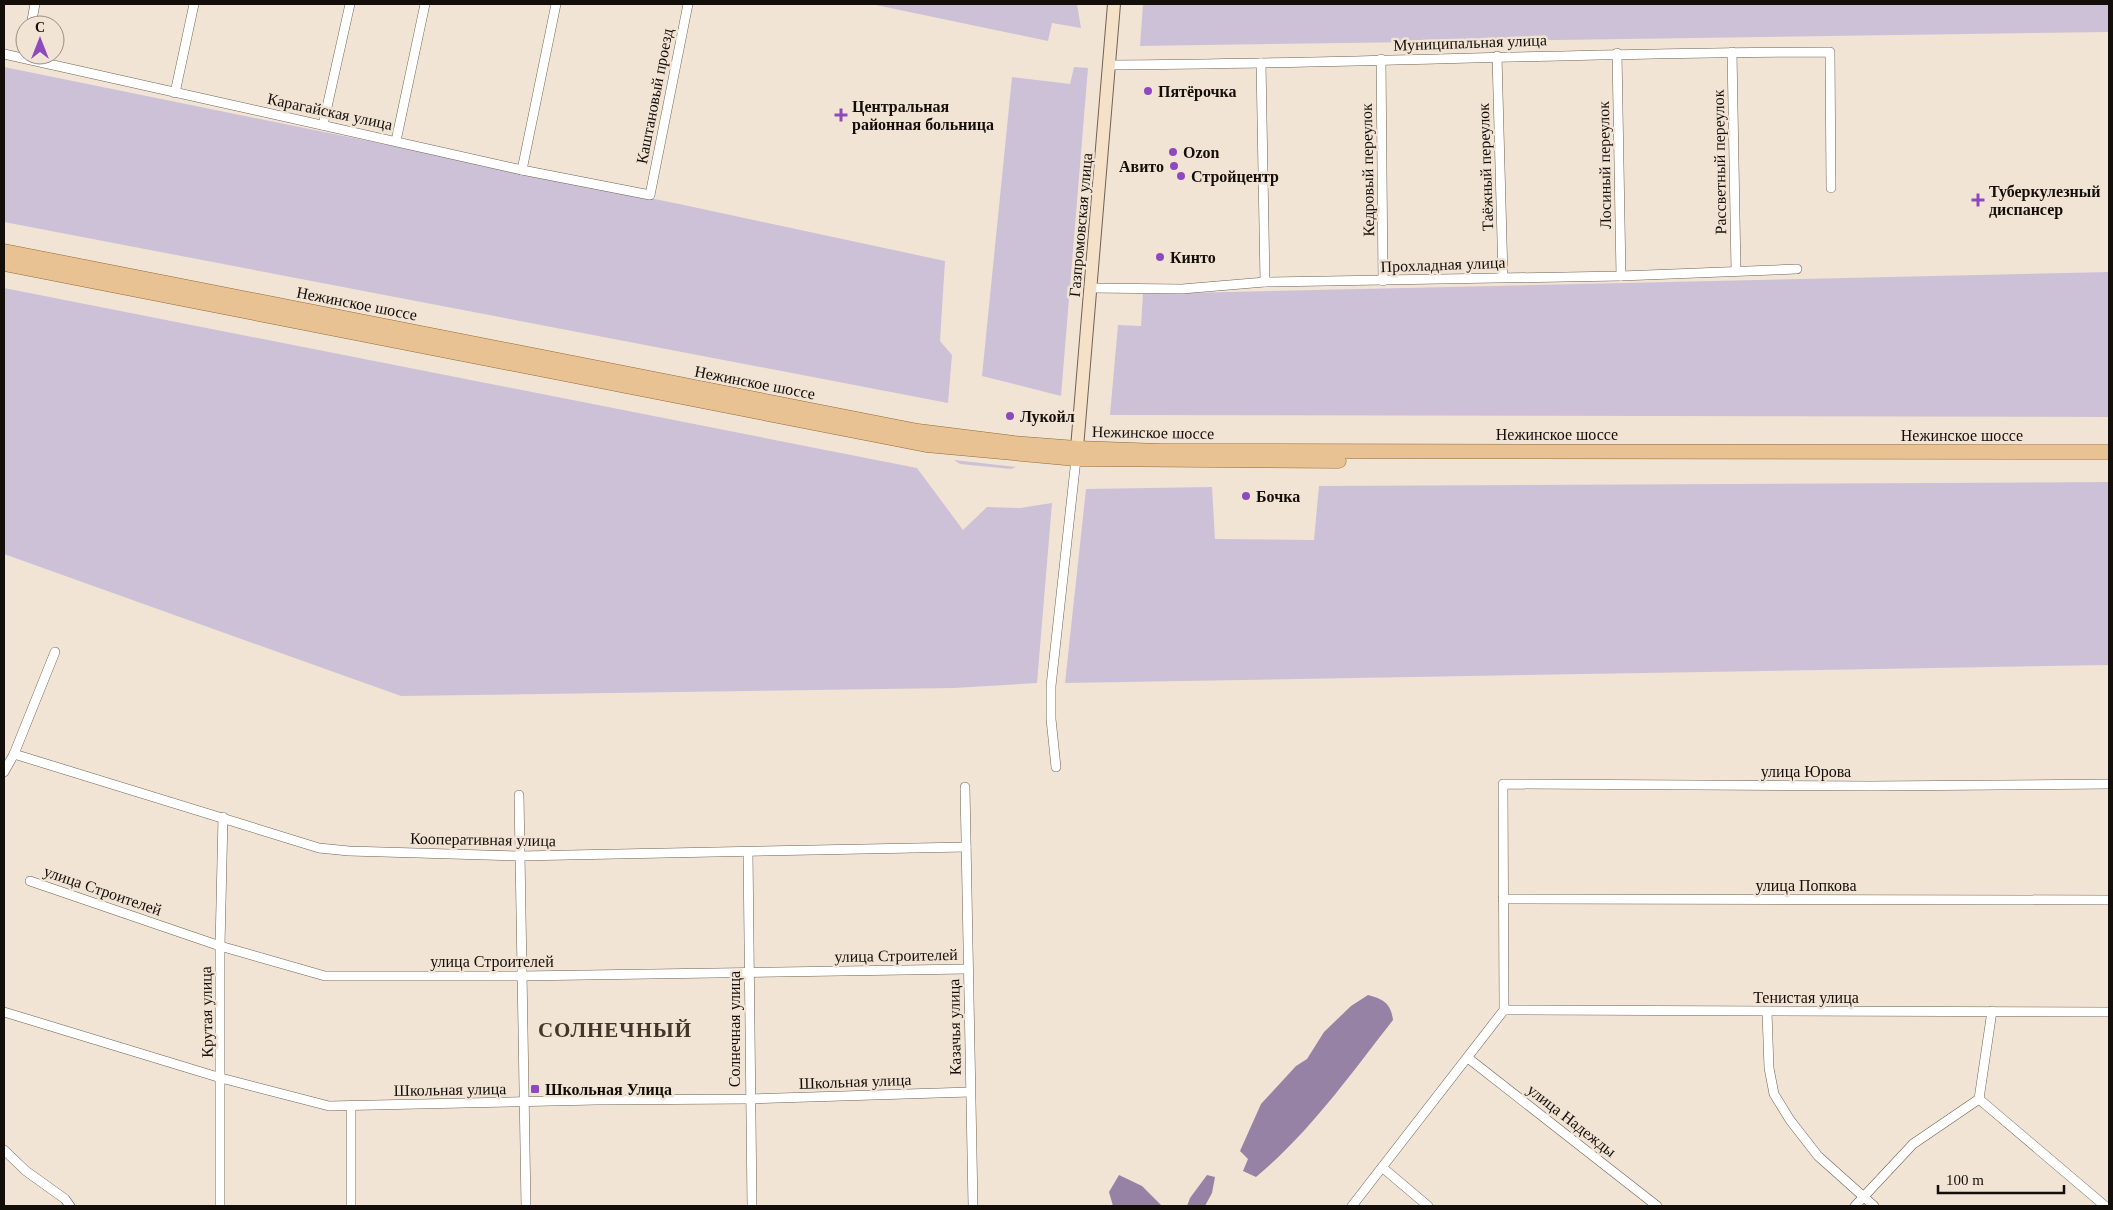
<svg xmlns="http://www.w3.org/2000/svg" width="2113" height="1210" viewBox="0 0 2113 1210" font-family="Georgia,serif">
  <style>
    .green { fill: #cdc1d8 }
    .water { fill: #9582a5 }
    .lines { fill: none; stroke-linecap: round; stroke-linejoin: round }
    .street-casing { stroke: #6e6254; stroke-width: 10 }
    .secondary-casing { stroke: #6e6254; stroke-width: 14 }
    .primary-casing { stroke: #946933; stroke-width: 15 }
    .street { stroke: #fff; stroke-width: 9 }
    .secondary { stroke: #f4e1c8; stroke-width: 12 }
    .primary { stroke: #e8c292; stroke-width: 14 }
    .poi-dot { fill: #8d4abe; stroke: #f2e4d4; stroke-width: 2 }
    .labels { text-anchor: middle; stroke-width: 5; stroke-linejoin: round; paint-order: stroke }
    .street-label { font-size: 16px; fill: #130e09; stroke: #f2e4d4 }
    .poi-label { font-size: 16px; font-weight: bold; fill: #130e09; stroke: #f2e4d4; text-anchor: start }
    .district-label { font-size: 21px; font-weight: bold; letter-spacing: 1px; fill: #41362a; stroke: #f2e4d4 }
  </style>
  <rect width="100%" height="100%" fill="#f2e4d4"/>
  <g class="green">
    <polygon points="871,4 1077,4 1081,28 1052,23 1048,41"/>
    <polygon points="1143,4 2109,4 2109,32 1140,46"/>
    <polygon points="4,67 684,205 945,261 940,341 952,355 948,403 4,222"/>
    <polygon points="1074,67 1088,68 1061,396 982,376 1012,77 1070,84"/>
    <polygon points="2109,272 2109,417 1110,415 1118,325 1141,326 1143,294"/>
    <polygon points="4,288 917,468 963,530 987,507 1020,508 1052,503 1037,683 954,688 401,696 4,554"/>
    <polygon points="954,460 1016,467 1011,469 960,464"/>
    <polygon points="2109,482 2109,665 1065,683 1086,489 1212,487 1215,539 1314,540 1319,486"/>
  </g>
  <g class="water">
    <path d="M1368,995C1383,999 1391,1003 1393,1020C1350,1075 1310,1132 1256,1177L1243,1171L1248,1159L1240,1151L1261,1104L1296,1066L1307,1059L1324,1032L1351,1006Z"/>
    <polygon points="1119,1175 1142,1186 1162,1206 1113,1206 1109,1192"/>
    <polygon points="1207,1175 1215,1177 1212,1193 1205,1206 1187,1206 1190,1198"/>
  </g>
  <g class="lines">
    <defs>
      <g id="street">
        <polyline points="31,25 35,4"/>
        <polyline points="1732,52 1736,271"/>
        <polyline points="1617,53 1621,276"/>
        <polyline points="4,54 522,170 650,195 688,4"/>
        <polyline points="1497,56 1503,277"/>
        <polyline points="1381,59 1383,281"/>
        <polyline points="1261,63 1265,282"/>
        <path d="M1111,65C1350,64 1590,52 1830,52L1831,188"/>
        <polyline points="175,93 194,4"/>
        <polyline points="323,125 350,4"/>
        <polyline points="396,141 425,4"/>
        <polyline points="522,170 556,4"/>
        <polyline points="1091,288 1182,289 1265,282 1621,276 1797,269"/>
        <polyline points="14,754 319,848 349,851 520,856 966,847"/>
        <polyline points="1056,767 1051,719 1051,686 1076,459"/>
        <polyline points="4,772 14,754 55,652"/>
        <polyline points="965,787 973,1206"/>
        <polyline points="519,795 526,1206"/>
        <polyline points="748,852 752,1206"/>
        <polyline points="30,881 220,946 325,976 522,976 968,969"/>
        <polyline points="1503,899 2109,900"/>
        <polyline points="1504,1010 2109,1012"/>
        <polyline points="4,1012 221,1078 329,1106 596,1100 749,1099 970,1092"/>
        <polyline points="1767,1012 1769,1068 1774,1094 1790,1120 1818,1156 1874,1206"/>
        <polyline points="1468,1058 1657,1206"/>
        <polyline points="1979,1099 2105,1206"/>
        <polyline points="4,1150 26,1171 65,1199 70,1206"/>
        <polyline points="1383,1168 1428,1206"/>
        <polyline points="220,1206 220,946 223,817"/>
        <polyline points="351,1206 351,1106"/>
        <polyline points="1352,1206 1504,1010 1503,784 1871,786 2109,784"/>
        <polyline points="1855,1206 1913,1144 1979,1099 1992,1011"/>
      </g>
      <polyline id="secondary" points="1077,448 1114,4"/>
      <g id="primary">
        <polyline points="4,251 918,431 1014,443 1077,448 1161,451 2109,452"/>
        <polyline points="4,264 926,445 1076,459 1339,461"/>
      </g>
    </defs>
    <use href="#street" class="street-casing"/>
    <use href="#secondary" class="secondary-casing"/>
    <use href="#primary" class="primary-casing"/>
    <use href="#street" class="street"/>
    <use href="#secondary" class="secondary"/>
    <use href="#primary" class="primary"/>
  </g>
  <g class="poi-dot">
    <circle cx="1148" cy="91" r="5"/>
    <path d="M838.5 107.5h5v5h5v5h-5v5h-5v-5h-5v-5h5z"/>
    <circle cx="1173" cy="152" r="5"/>
    <circle cx="1174" cy="166" r="5"/>
    <circle cx="1181" cy="176" r="5"/>
    <path d="M1975.5 192.5h5v5h5v5h-5v5h-5v-5h-5v-5h5z"/>
    <circle cx="1160" cy="257" r="5"/>
    <circle cx="1010" cy="416" r="5"/>
    <circle cx="1246" cy="496" r="5"/>
    <rect x="530" y="1084" width="10" height="10" rx="2.5"/>
  </g>
  <g class="labels">
    <g class="street-label">
      <text transform="translate(1470 42) rotate(-2)" y="6">Муниципальная улица</text>
      <text transform="translate(654 96) rotate(-79)" y="6">Каштановый проезд</text>
      <text transform="translate(330 111) rotate(12)" y="6">Карагайская улица</text>
      <text transform="translate(1719 162) rotate(-91)" y="6">Рассветный переулок</text>
      <text transform="translate(1604 165) rotate(-91)" y="6">Лосиный переулок</text>
      <text transform="translate(1485 167) rotate(-92)" y="6">Таёжный переулок</text>
      <text transform="translate(1367 170) rotate(-91)" y="6">Кедровый переулок</text>
      <text transform="translate(1080 225) rotate(-85)" y="6">Газпромовская улица</text>
      <text transform="translate(1443 264) rotate(-2)" y="6">Прохладная улица</text>
      <text transform="translate(357 303) rotate(11)" y="6">Нежинское шоссе</text>
      <text transform="translate(755 382) rotate(11)" y="6">Нежинское шоссе</text>
      <text transform="translate(1153 432) rotate(1)" y="6">Нежинское шоссе</text>
      <text x="1557" y="440">Нежинское шоссе</text>
      <text x="1962" y="441">Нежинское шоссе</text>
      <text x="1806" y="777">улица Юрова</text>
      <text transform="translate(483 839) rotate(1)" y="6">Кооперативная улица</text>
      <text x="1806" y="891">улица Попкова</text>
      <text transform="translate(103 890) rotate(19)" y="6">улица Строителей</text>
      <text transform="translate(896 955) rotate(-1)" y="6">улица Строителей</text>
      <text x="492" y="967">улица Строителей</text>
      <text x="1806" y="1003">Тенистая улица</text>
      <text transform="translate(206 1012) rotate(-91)" y="6">Крутая улица</text>
      <text transform="translate(954 1027) rotate(-91)" y="6">Казачья улица</text>
      <text transform="translate(734 1029) rotate(-90)" y="6">Солнечная улица</text>
      <text transform="translate(855 1081) rotate(-2)" y="6">Школьная улица</text>
      <text transform="translate(450 1089) rotate(-1)" y="6">Школьная улица</text>
      <text transform="translate(1572 1120) rotate(38)" y="6">улица Надежды</text>
    </g>
    <g class="poi-label">
      <text x="1158" y="97">Пятёрочка</text>
      <text x="852" y="112">Центральная<tspan x="852" dy="18">районная больница</tspan></text>
      <text x="1183" y="158">Ozon</text>
      <text x="1164" y="172" text-anchor="end">Авито</text>
      <text x="1191" y="182">Стройцентр</text>
      <text x="1989" y="197">Туберкулезный<tspan x="1989" dy="18">диспансер</tspan></text>
      <text x="1170" y="263">Кинто</text>
      <text x="1020" y="422">Лукойл</text>
      <text x="1256" y="502">Бочка</text>
      <text x="545" y="1095">Школьная Улица</text>
    </g>
    <g class="district-label">
      <text x="615" y="1037">СОЛНЕЧНЫЙ</text>
    </g>
  </g>
  <rect width="2113" height="1210" fill="none" stroke="#130e09" stroke-width="10"/>
  <g transform="translate(40 40)"><circle r="24" fill="#f2e4d4" stroke="#998e83"/>
  <path d="M0-4L9 19L0 12L-9 19Z" fill="#8d4abe"/>
  <text y="-8" font-size="14" font-weight="bold" text-anchor="middle" fill="#130e09">С</text>
  </g>
  <path d="M1938 1185v8h126v-8" fill="none" stroke="#130e09" stroke-width="2.5"/>
  <text x="1946" y="1185" font-size="15" fill="#130e09" stroke="#f2e4d4" stroke-width="4" paint-order="stroke">100 m</text>
</svg>
